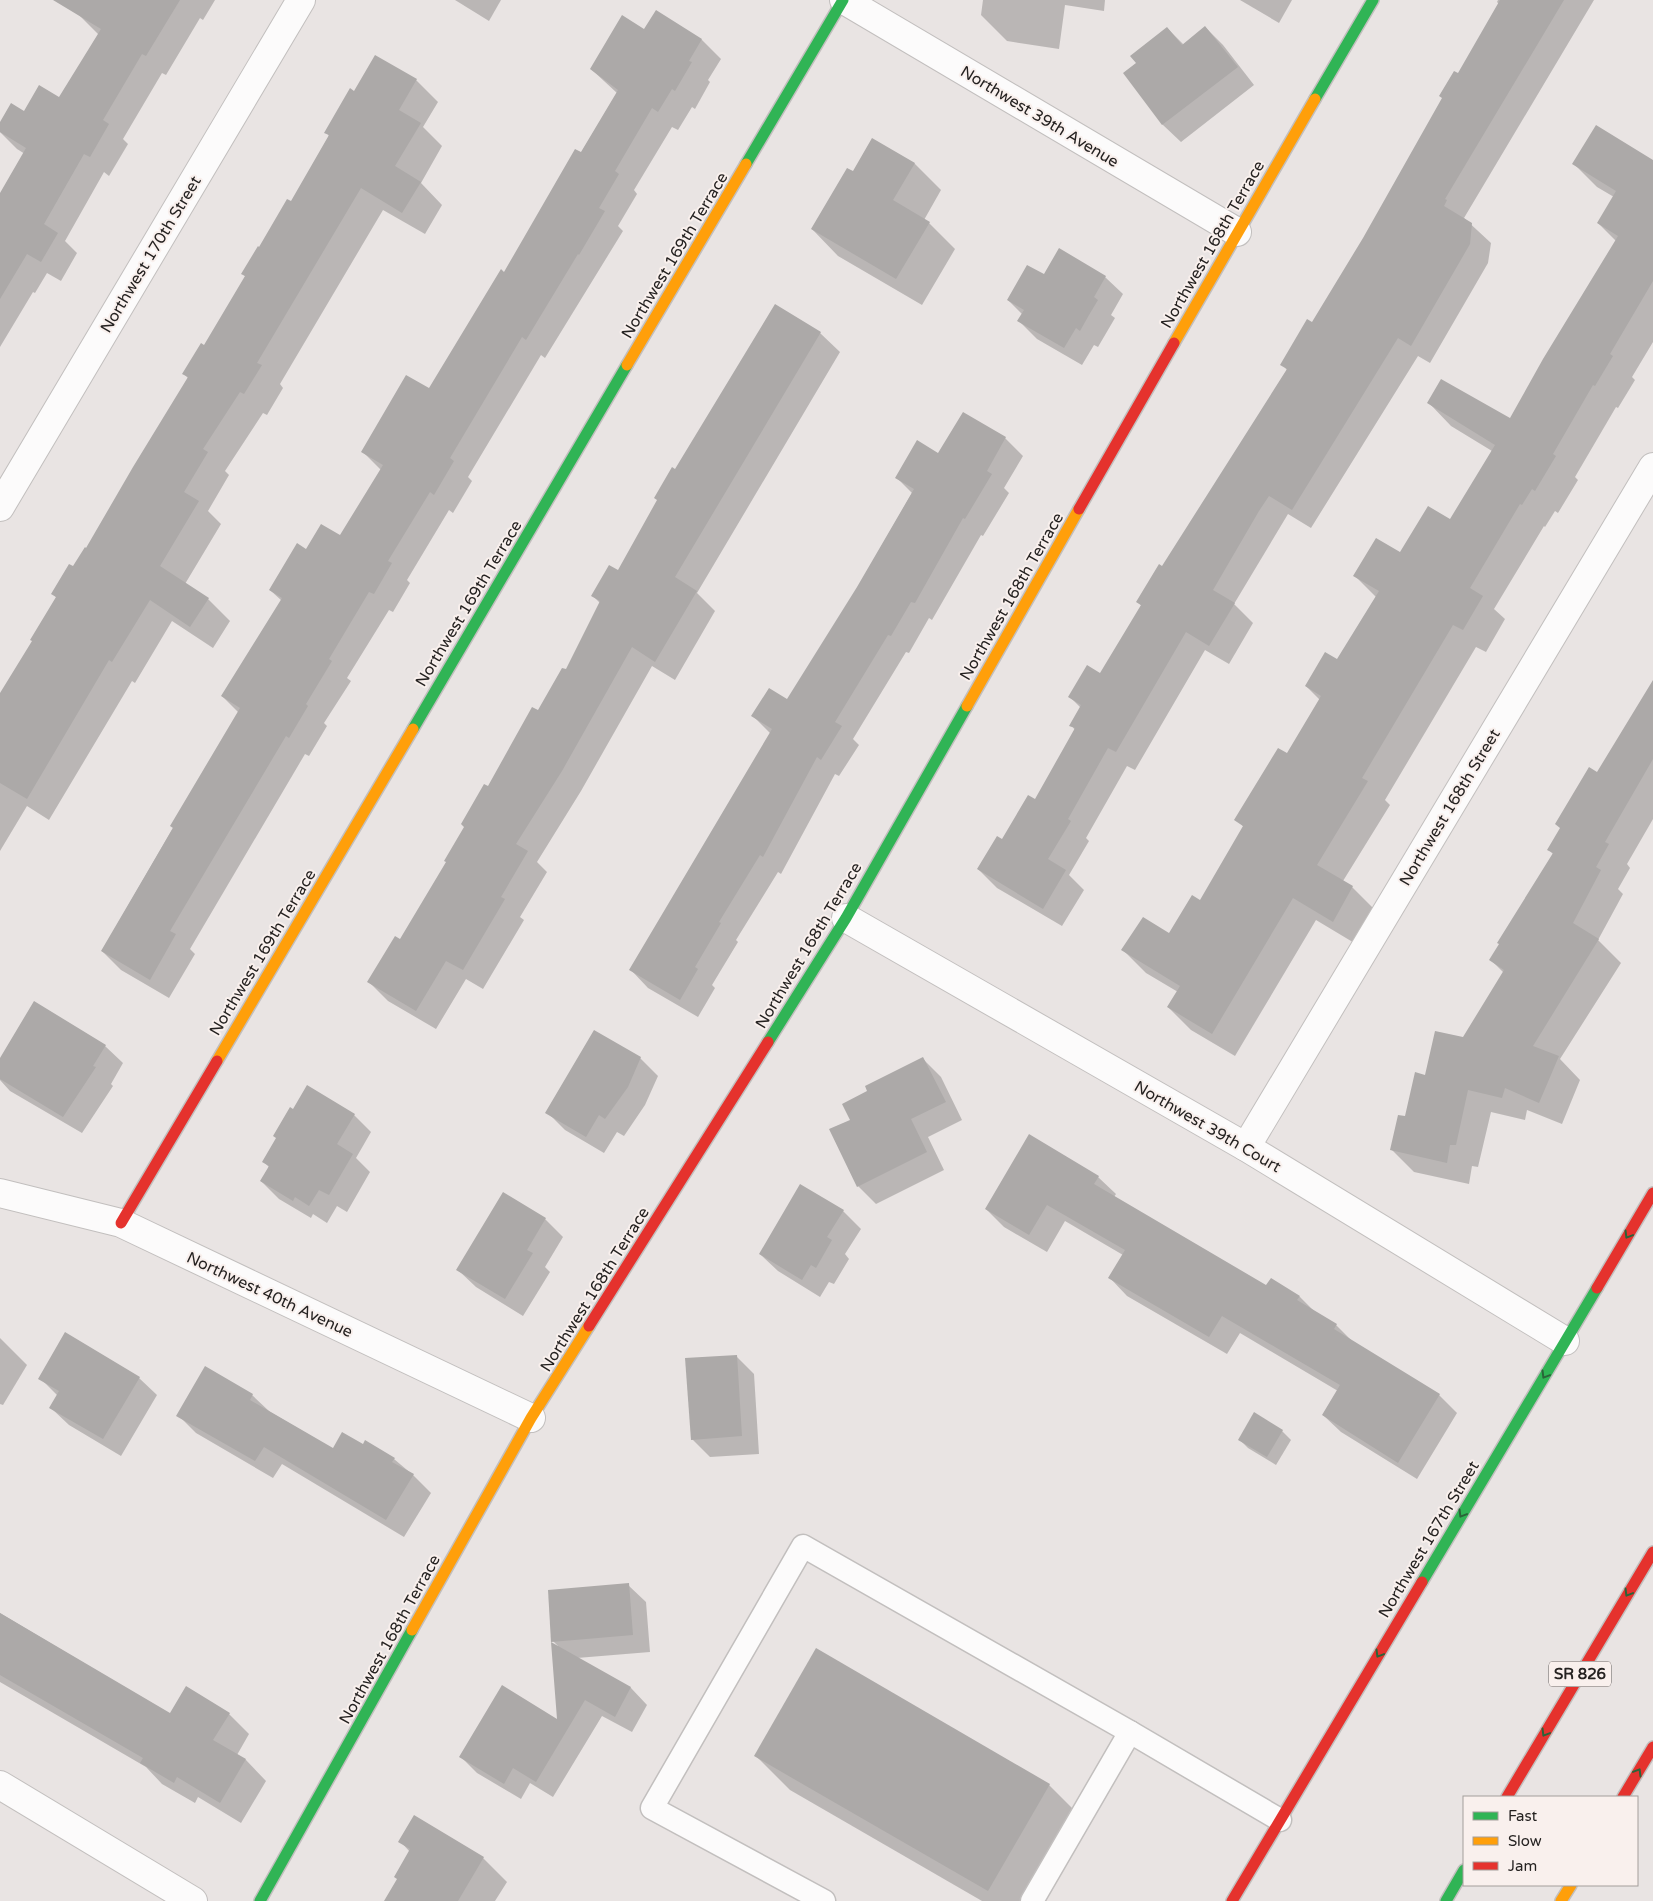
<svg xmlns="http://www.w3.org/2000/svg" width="1653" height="1901" viewBox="0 0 1653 1901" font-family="'Varela Round',sans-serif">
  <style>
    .shadow { fill: #0003 }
    .building { fill: #aca9a8 }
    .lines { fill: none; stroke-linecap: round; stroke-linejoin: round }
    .lane-casing { stroke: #c2bfbe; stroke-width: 25 }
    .street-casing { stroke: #c2bfbe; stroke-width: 30 }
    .fast-casing { stroke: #c2bfbe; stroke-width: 14 }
    .slow-casing { stroke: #c2bfbe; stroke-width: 14 }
    .jam-casing { stroke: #c2bfbe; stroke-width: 14 }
    .lane { stroke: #fcfbfb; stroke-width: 22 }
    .street { stroke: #fcfbfb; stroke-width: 28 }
    .fast { stroke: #30b455; stroke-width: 11 }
    .slow { stroke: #ff9f0a; stroke-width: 11 }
    .jam { stroke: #e5322d; stroke-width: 11 }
    .oneway { stroke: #2a6438 }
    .labels { text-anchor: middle; stroke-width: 4; stroke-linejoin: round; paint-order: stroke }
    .shield { fill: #f9f0ed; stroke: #65605e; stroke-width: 1 }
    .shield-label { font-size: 15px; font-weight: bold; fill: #252221 }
    .street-label { font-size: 16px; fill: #252221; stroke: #f9f0ed }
  </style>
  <rect width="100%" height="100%" fill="#e9e4e3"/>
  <g class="shadow">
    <polygon points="87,0 215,0 203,20 200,18 166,75 162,73 123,139 128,144 109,176 104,172 65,241 77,253 61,281 47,273 35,293 33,292 0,347 0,195 25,154 17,149 0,132 0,124 24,112 59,99 99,35 78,14"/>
    <polygon points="455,0 501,0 489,21"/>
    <polygon points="983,0 1105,0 1104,11 1065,5 1059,49 1007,41 981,15"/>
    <polygon points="1240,0 1292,0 1279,23"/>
    <polygon points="1498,0 1594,0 1464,218 1491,243 1488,263 1430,363 1418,356 1311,528 1288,514 1234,604 1253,623 1229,664 1205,650 1135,770 1127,766 1086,838 1089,841 1069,875 1084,890 1062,926 997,888 978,869 1036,801 1075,730 1071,725 1081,708 1070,697 1100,675 1142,606 1137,602 1163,568 1287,370 1282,364 1313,323 1364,238 1499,4 1497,2"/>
    <polygon points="656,12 702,40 721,59 708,80 710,82 695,109 692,107 678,130 672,127 634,190 637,194 618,226 623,231 545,358 541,355 468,477 472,481 453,513 449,510 407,580 410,583 393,612 389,610 347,678 351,681 324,723 327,726 309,756 305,754 190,949 195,954 169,998 121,970 102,951 239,713 222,696 282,601 270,590 307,551 340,537 381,470 363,452 429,390 581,153 617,93 591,69 645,30"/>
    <polygon points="1205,27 1223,45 1254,85 1181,142 1163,125 1125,73 1137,63 1167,28 1184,45"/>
    <polygon points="416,80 438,102 423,127 442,146 421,183 442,205 425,234 383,210 280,384 283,388 267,415 263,413 225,471 229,475 208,511 221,524 185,584 208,599 230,621 213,648 172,621 135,683 132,681 49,820 27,806 0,851 0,696 33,641 57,598 53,594 87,550 189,379 184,374 204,347 246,277 243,274 291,203 329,136 326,132 355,93"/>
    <polygon points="873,140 915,164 941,190 924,220 929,223 955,249 922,305 838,256 812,229 853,173"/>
    <polygon points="1653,161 1653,342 1632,377 1635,380 1618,408 1616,407 1575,477 1578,480 1558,513 1555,511 1545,527 1544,526 1494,609 1505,619 1486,652 1476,647 1385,800 1390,805 1343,881 1352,887 1375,910 1356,944 1316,920 1235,1056 1191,1030 1168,1007 1178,992 1146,973 1123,950 1170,935 1201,901 1244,827 1236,819 1288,755 1320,700 1306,686 1337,661 1376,597 1355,576 1400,554 1451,521 1492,451 1451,426 1429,403 1511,420 1616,241 1598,223 1614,197 1597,187 1574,164"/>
    <polygon points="1105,277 1123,294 1111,315 1115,318 1098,347 1094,345 1082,365 1037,339 1019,321 1023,315 1008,300"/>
    <polygon points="820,333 840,352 697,593 715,611 675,680 652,666 581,791 537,862 547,872 520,917 524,920 483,989 466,979 436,1029 388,1001 369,982 400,941 447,863 489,788 566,671 600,603 593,596 618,572 676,471"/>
    <polygon points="963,414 1005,438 1023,456 1004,488 1009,493 983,536 981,535 932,620 929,618 909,653 906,652 853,739 859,745 839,776 835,774 781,874 778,872 736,940 738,942 712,985 715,988 698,1017 648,988 631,970 771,734 753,716 788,701 858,587 912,493 896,477 939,455"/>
    <polygon points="1653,682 1653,819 1627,864 1630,868 1618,889 1623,894 1598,940 1621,963 1560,1059 1580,1080 1562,1124 1527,1110 1525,1120 1491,1112 1478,1167 1472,1166 1469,1184 1414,1172 1392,1150 1405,1118 1426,1076 1464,1038 1504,973 1491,960 1553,854 1549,850 1598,774"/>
    <polygon points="105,1046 123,1063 111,1084 113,1086 82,1133 10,1091 0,1080 0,1061"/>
    <polygon points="640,1058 658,1076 645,1105 624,1136 617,1132 604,1153 565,1130 547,1112"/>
    <polygon points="923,1059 941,1077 962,1120 928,1137 944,1170 876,1204 858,1186"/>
    <polygon points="354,1115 371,1132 356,1158 370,1172 347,1212 337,1206 327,1223 313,1214 311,1218 279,1199 261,1181 269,1167 264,1162"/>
    <polygon points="1098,1177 1116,1194 1114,1197 1267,1287 1300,1297 1315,1312 1336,1325 1354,1343 1439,1395 1457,1413 1417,1479 1341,1432 1323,1415 1338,1391 1240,1333 1227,1354 1127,1296 1110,1278 1123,1255 1065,1221 1047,1252 1004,1227 986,1209"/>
    <polygon points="843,1211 861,1229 845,1254 849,1259 834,1284 829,1282 820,1297 778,1271 760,1254"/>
    <polygon points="545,1219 563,1237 545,1267 550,1272 523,1316 476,1287 458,1270"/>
    <polygon points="0,1338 27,1365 3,1405 0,1404"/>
    <polygon points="736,1356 754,1374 759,1454 710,1457 692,1439"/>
    <polygon points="40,1378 139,1378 157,1395 121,1456 69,1425 51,1408 58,1396"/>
    <polygon points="252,1395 270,1412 333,1449 363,1446 366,1442 394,1459 413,1475 431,1493 404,1537 282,1464 273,1478 196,1433 178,1415"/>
    <polygon points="1282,1431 1291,1440 1276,1465 1248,1448 1239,1439"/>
    <polygon points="628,1585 646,1602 650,1652 577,1658 631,1688 647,1705 632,1732 602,1716 553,1797 530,1783 521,1799 477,1773 460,1756 558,1721 558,1646 553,1641"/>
    <polygon points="0,1613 170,1715 229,1714 249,1734 237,1755 246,1760 266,1781 241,1823 198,1797 195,1803 162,1784 146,1767 0,1682"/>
    <polygon points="816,1650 1049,1785 1084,1820 1036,1901 982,1901 790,1790 756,1756"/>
    <polygon points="400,1841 483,1858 507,1882 495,1901 386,1901 398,1880 410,1852"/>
  </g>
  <g class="building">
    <polygon points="53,0 180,0 146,56 142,54 103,120 109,124 90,157 84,154 44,224 58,233 41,262 27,254 0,299 0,193 26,148 0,132 0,122 11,103 24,111 39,85 59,97 101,29"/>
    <polygon points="1500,0 1564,0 1445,199 1447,200 1444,206 1472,223 1470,244 1411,346 1398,338 1292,510 1269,496 1259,511 1213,590 1235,603 1209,646 1186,632 1116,752 1108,748 1068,819 1071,821 1048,859 1066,870 1043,909 977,869 997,836 1002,839 1028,795 1035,799 1075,728 1069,726 1081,705 1068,697 1087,665 1100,673 1141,605 1136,602 1159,564 1162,566 1287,369 1280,365 1307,319 1312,322 1363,238 1442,98 1439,96 1454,71 1458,73"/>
    <polygon points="656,10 702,39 689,61 692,62 675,91 672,89 658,112 652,108 615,171 619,174 599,208 605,211 579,255 578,254 526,340 522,337 450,458 454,461 434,495 430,492 388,561 392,563 374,594 369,592 329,659 332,661 306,704 308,706 289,738 286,736 170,931 176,934 150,980 101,951 173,828 170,826 240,708 221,696 282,598 269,590 297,543 306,549 321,524 340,535 383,465 361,452 406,375 429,388 501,269 504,272 575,149 581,152 618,90 590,69 622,15 644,29"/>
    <polygon points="1205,26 1238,67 1162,125 1123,73 1136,63 1130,56 1167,27 1182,45"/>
    <polygon points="375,55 417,79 399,110 421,123 395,166 421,182 402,213 361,188 257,363 262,365 244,394 240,392 203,449 208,452 184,492 199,501 160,566 209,598 190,627 150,600 112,662 109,660 27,799 0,783 0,693 32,641 30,640 56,597 51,594 69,564 73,566 85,547 86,548 133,467 188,377 182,374 201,343 204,345 245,276 241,274 258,246 259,247 287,199 291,201 329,135 324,133 350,88 354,91"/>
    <polygon points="1596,125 1653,160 1653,281 1610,354 1613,356 1595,386 1593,385 1553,454 1556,456 1535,491 1532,489 1522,505 1520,504 1470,588 1483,596 1463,630 1453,625 1362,778 1368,781 1317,865 1353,886 1333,922 1293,898 1212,1034 1167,1007 1180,986 1121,950 1143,917 1169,933 1192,895 1200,900 1243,826 1234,820 1278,748 1287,753 1321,696 1305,686 1325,652 1337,659 1379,591 1353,576 1376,538 1400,552 1428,506 1450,519 1495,445 1427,403 1441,379 1510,418 1543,359 1618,236 1597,223 1616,191 1572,164"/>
    <polygon points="872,138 915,163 893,200 930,222 896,279 811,229 847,168 853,171"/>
    <polygon points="1059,248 1106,276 1094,297 1098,300 1089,315 1080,331 1076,328 1064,348 1017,321 1024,310 1007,300 1027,265 1044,274"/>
    <polygon points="775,304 821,332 675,577 697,591 655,662 632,647 562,771 516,844 528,851 501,897 505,899 463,970 446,961 416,1011 367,982 395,936 400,939 446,862 444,861 464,827 461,824 484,784 488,786 532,707 538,710 562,668 566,669 600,601 591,596 609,565 618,570 657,500 654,498 672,467 675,469"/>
    <polygon points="963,412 1006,437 987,471 992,474 965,519 963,518 915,603 911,602 891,636 888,635 835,722 842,726 821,760 817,757 763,857 760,855 719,922 721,923 695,967 698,969 680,1000 629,970 772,729 751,716 769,688 787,699 857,587 914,489 895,478 917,440 938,453"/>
    <polygon points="1653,680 1653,759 1605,842 1609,844 1596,867 1601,870 1573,923 1599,939 1533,1046 1559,1056 1539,1103 1505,1088 1502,1098 1468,1090 1456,1145 1450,1145 1447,1163 1390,1150 1398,1115 1405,1116 1415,1072 1425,1075 1435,1031 1463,1037 1504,970 1489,960 1499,944 1497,943 1553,853 1547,850 1560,828 1555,824 1589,767 1597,772"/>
    <polygon points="34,1001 106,1045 93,1066 96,1067 63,1117 0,1079 0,1058"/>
    <polygon points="594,1030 641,1057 628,1087 605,1119 599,1115 586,1137 545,1113"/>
    <polygon points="923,1057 946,1102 911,1119 927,1152 857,1187 829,1129 850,1120 842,1104 867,1091 865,1086"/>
    <polygon points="307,1085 355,1114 337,1144 353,1154 329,1195 319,1190 309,1206 295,1197 293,1201 260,1181 269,1166 262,1162 276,1138 273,1136 290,1107 293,1109"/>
    <polygon points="1029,1134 1099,1176 1094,1184 1266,1285 1271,1278 1300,1296 1297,1300 1337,1324 1334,1329 1440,1394 1398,1463 1322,1415 1340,1385 1222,1316 1209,1337 1108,1278 1125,1250 1047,1205 1029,1235 985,1209"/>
    <polygon points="800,1184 844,1210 827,1237 832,1240 816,1268 811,1265 802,1280 759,1254"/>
    <polygon points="503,1192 546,1218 527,1250 533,1253 505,1299 456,1270"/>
    <polygon points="65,1332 140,1377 103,1439 49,1408 59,1391 38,1379"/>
    <polygon points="737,1355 742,1436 691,1440 685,1358"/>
    <polygon points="205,1366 253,1394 250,1400 333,1448 342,1432 363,1444 365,1440 395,1458 392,1462 414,1474 386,1520 264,1447 255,1461 176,1416"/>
    <polygon points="1254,1412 1283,1430 1267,1457 1238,1440"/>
    <polygon points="629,1583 633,1635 551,1642 548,1590"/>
    <polygon points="0,1613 170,1713 186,1686 230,1713 213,1740 246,1759 220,1803 177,1777 174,1783 140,1763 143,1758 0,1675"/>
    <polygon points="551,1642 631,1687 615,1717 585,1700 536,1782 513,1768 504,1784 459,1757 502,1685 557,1719"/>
    <polygon points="816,1648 1050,1784 988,1891 754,1756"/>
    <polygon points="414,1815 484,1857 458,1901 384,1901 397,1879 394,1877 410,1849 398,1842"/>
  </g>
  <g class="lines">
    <defs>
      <g id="lane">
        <polyline points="824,1901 652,1808 803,1546 1130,1732 1280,1820"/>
        <polyline points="1032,1901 1130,1732"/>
      </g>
      <g id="street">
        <polyline points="844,0 1237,232"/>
        <polyline points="0,507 301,0"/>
        <polyline points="846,918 1246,1147 1565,1341"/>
        <polyline points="1246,1147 1653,467"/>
        <polyline points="0,1193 121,1223 531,1418"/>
        <polyline points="0,1785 193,1901"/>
      </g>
      <g id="fast">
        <polyline points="1315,99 1373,0"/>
        <polyline points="746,164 843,0"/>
        <polyline points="413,729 627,365"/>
        <polyline points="768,1042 846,918 967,706"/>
        <polyline points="1422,1582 1597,1288"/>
        <polyline points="260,1901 412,1630"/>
        <polyline points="1446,1901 1464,1870"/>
      </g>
      <g id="slow">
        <polyline points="1174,343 1315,99"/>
        <polyline points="627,365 746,164"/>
        <polyline points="967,706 1079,509"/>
        <polyline points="217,1061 413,729"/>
        <polyline points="412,1630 531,1418 589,1326"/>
        <polyline points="1561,1901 1571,1885"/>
      </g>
      <g id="jam">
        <polyline points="1079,509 1174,343"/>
        <polyline points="121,1223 217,1061"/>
        <polyline points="1597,1288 1653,1193"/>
        <polyline points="589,1326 768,1042"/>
        <polyline points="1507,1797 1653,1552"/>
        <polyline points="1623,1797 1653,1747"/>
        <polyline points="1232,1901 1422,1582"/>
      </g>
    </defs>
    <use href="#lane" class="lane-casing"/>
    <use href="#street" class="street-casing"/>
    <use href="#fast" class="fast-casing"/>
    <use href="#slow" class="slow-casing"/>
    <use href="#jam" class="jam-casing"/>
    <use href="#lane" class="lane"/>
    <use href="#street" class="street"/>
    <use href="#fast" class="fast"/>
    <use href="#slow" class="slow"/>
    <use href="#jam" class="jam"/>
  </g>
  <defs><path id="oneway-chevron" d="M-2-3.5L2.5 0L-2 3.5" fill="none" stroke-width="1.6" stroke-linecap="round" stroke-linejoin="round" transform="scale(1.25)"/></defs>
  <g class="oneway">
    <use href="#oneway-chevron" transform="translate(1628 1235) rotate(121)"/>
    <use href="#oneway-chevron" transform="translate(1545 1375) rotate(121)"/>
    <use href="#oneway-chevron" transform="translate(1462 1514) rotate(121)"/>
    <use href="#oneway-chevron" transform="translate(1628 1593) rotate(121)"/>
    <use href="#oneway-chevron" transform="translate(1379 1654) rotate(121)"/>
    <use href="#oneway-chevron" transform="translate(1545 1733) rotate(121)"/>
    <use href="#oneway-chevron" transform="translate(1638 1772) rotate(-59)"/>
  </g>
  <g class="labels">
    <rect class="shield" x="1549" y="1661.5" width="62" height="25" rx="4"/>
    <g class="shield-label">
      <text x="1580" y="1679">SR 826</text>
    </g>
    <g class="street-label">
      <text transform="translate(1040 116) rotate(31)" y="6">Northwest 39th Avenue</text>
      <text transform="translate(1212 244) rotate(-60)" y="6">Northwest 168th Terrace</text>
      <text transform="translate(150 254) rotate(-59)" y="6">Northwest 170th Street</text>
      <text transform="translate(674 255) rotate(-59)" y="6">Northwest 169th Terrace</text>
      <text transform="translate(1011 596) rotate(-60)" y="6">Northwest 168th Terrace</text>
      <text transform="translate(468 603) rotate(-59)" y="6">Northwest 169th Terrace</text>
      <text transform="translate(1449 807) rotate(-59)" y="6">Northwest 168th Street</text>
      <text transform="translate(808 945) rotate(-59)" y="6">Northwest 168th Terrace</text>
      <text transform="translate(262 952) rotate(-59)" y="6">Northwest 169th Terrace</text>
      <text transform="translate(1208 1126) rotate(30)" y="6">Northwest 39th Court</text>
      <text transform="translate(594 1289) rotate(-58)" y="6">Northwest 168th Terrace</text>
      <text transform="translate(270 1294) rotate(25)" y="6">Northwest 40th Avenue</text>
      <text transform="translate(1428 1539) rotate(-59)" y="6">Northwest 167th Street</text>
      <text transform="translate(389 1639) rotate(-61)" y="6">Northwest 168th Terrace</text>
    </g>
  </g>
  <rect x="1463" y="1796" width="175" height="90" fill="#f9f0ed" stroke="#a49e9b"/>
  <rect x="1473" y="1812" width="25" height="8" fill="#30b455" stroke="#a49e9b"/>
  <text x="1508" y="1821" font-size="15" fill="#252221">Fast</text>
  <rect x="1473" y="1837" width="25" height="8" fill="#ff9f0a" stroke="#a49e9b"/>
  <text x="1508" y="1846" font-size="15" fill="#252221">Slow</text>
  <rect x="1473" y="1862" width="25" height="8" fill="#e5322d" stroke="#a49e9b"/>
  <text x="1508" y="1871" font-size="15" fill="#252221">Jam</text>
</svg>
